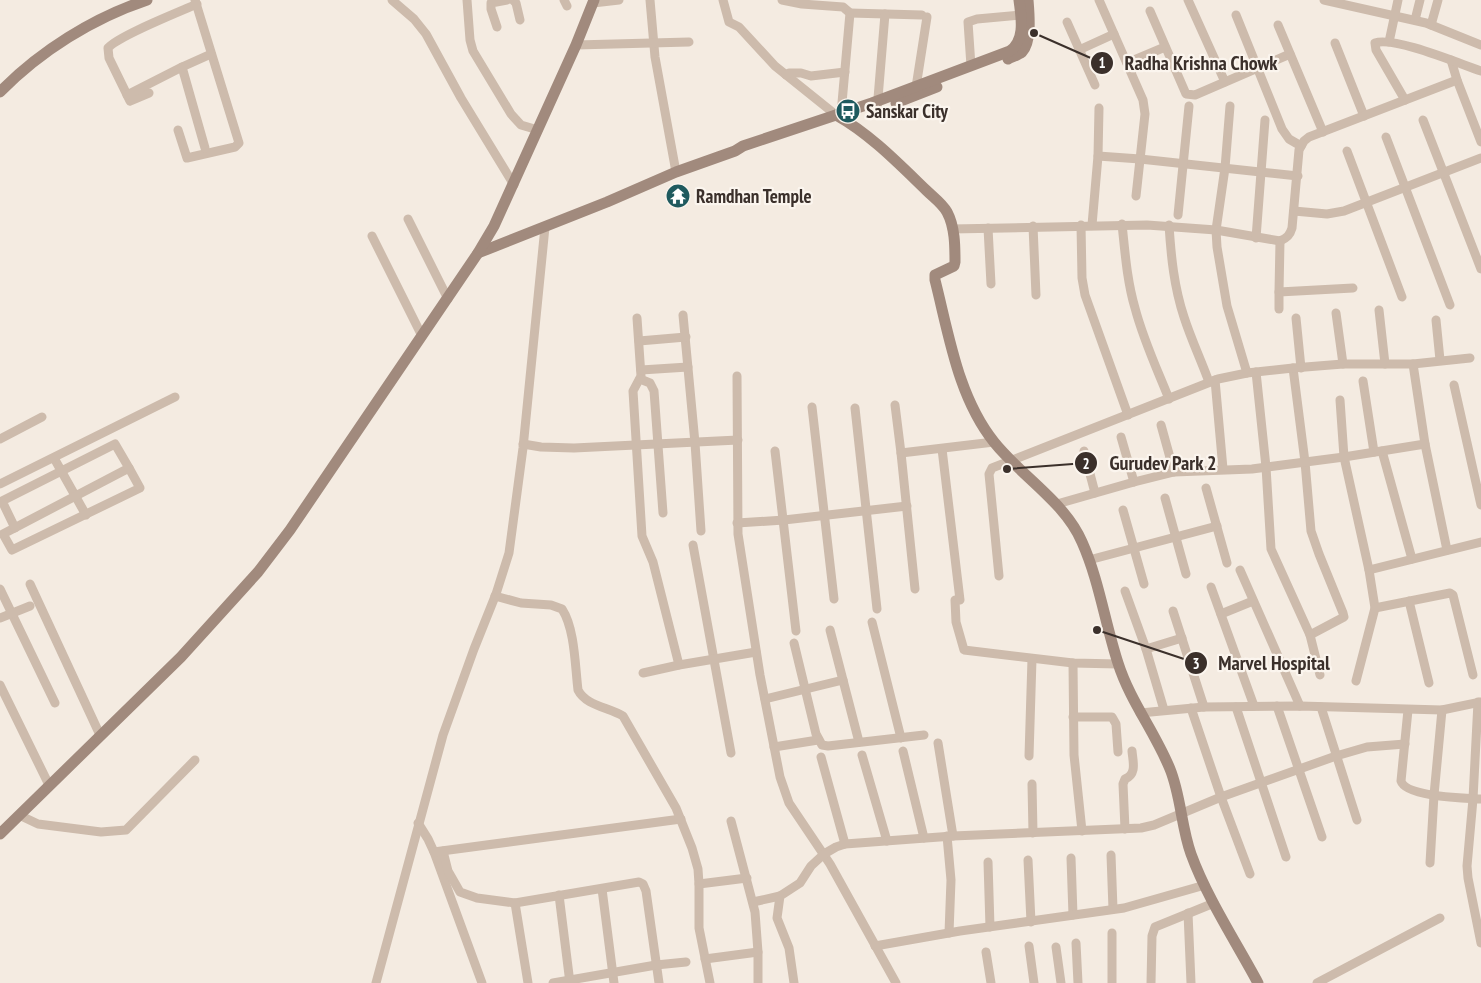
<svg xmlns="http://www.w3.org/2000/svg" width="1481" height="983" viewBox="0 0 1481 983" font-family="'PT Sans Narrow',sans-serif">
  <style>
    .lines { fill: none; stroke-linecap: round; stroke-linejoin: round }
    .street { stroke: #cdbbac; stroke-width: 9 }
    .secondary { stroke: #a18a7d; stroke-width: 11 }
    .labels { text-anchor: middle; stroke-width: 4.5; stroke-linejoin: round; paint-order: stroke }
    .poi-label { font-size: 19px; font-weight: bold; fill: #3b302b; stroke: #fbf5ee; text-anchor: start }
    .leader { fill: none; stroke: #3b302b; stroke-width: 2 }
    .callout-dot { fill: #3b302b; stroke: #fbf5ee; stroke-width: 2 }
    .mark-label { font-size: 15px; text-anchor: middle; font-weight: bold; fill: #fff }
    .callout-label { font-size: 20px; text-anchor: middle; font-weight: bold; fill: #3b302b; stroke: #fbf5ee; stroke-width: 4.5; stroke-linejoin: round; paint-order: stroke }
  </style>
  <rect width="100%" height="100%" fill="#f4ebe1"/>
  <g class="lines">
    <g class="street">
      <polyline points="392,0 414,19 426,34 461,98 514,185"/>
      <polyline points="467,0 470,40 473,51 511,114 521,125 538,130"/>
      <polyline points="513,0 516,3 520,20"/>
      <polyline points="564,0 567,6"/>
      <polyline points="650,0 655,57 676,172"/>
      <polyline points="723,0 729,22 739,27 775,66 836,115"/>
      <polyline points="782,0 802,4 843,7 850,13 841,114"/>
      <polyline points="1099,0 1143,100 1145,114 1136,196"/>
      <polyline points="1188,0 1225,82"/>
      <polyline points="1324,0 1426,23 1481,45"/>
      <polyline points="593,3 619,0"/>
      <polyline points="1150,11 1186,94 1195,95 1290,54"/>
      <polyline points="850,13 922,15"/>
      <polyline points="1236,15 1282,129 1289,139 1301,146"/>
      <polyline points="1415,20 1420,0"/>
      <polyline points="1067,22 1095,85"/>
      <polyline points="1278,25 1323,132"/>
      <polyline points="1431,25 1438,0"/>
      <polyline points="497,27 491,9 491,3 507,0"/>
      <polyline points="1389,42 1398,0"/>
      <polyline points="1335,43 1364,116"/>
      <polyline points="576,45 689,42"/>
      <polyline points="1079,50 1114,34"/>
      <polyline points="1451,60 1457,80 1481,142"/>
      <polyline points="1127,63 1165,47"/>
      <polyline points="971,66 968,22 977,19 1021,15"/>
      <polyline points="786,75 789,73 801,73 811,76 845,72"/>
      <polyline points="916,87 927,17"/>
      <path d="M149,93L130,101L109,58L108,48C118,36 179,12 197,4"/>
      <polyline points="127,95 182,67"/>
      <path d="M1405,100L1376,50L1375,43C1394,36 1460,64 1481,71"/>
      <polyline points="1230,106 1225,168 1216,230 1217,247 1227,306 1247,373"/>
      <polyline points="877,110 885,14"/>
      <polyline points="1423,120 1481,269"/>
      <polyline points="178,130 187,158 235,147 239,143 195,0"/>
      <polyline points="1386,137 1450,305"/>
      <polyline points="205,148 182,67 211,54"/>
      <polyline points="1347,151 1402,297"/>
      <polyline points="1098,156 1140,159 1298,176"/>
      <polyline points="1294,211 1327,214 1344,211 1481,158"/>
      <polyline points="1178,215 1189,106"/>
      <polyline points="408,219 448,299"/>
      <path d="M1122,224C1125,252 1127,281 1135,308C1143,339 1157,369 1169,399"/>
      <polyline points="1081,225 1082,278 1085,295 1128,415"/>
      <polyline points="1092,225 1098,156 1099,108"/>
      <path d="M1169,225C1171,256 1174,287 1184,317C1191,339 1201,360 1209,382"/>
      <polyline points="1033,226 1036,295"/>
      <polyline points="988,228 991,284"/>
      <path d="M952,229L1147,225L1216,230L1280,241C1287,238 1290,235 1292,228L1299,150L1304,141L1309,137L1457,80"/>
      <polyline points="372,236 422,336"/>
      <polyline points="1256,238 1265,120"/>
      <polyline points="1280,241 1279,292 1353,288"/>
      <polyline points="1279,309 1279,292"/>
      <polyline points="1379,310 1385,364"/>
      <polyline points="1336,313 1343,364"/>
      <polyline points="683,315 695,443 701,531"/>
      <polyline points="637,318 641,376 633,391 642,536 653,562 679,665"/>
      <polyline points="1296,318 1301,368"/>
      <polyline points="1436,320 1440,360"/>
      <polyline points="639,341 686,337"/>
      <polyline points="1413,364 1425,444 1447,550"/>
      <polyline points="1293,368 1305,462 1311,531 1319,554 1343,613 1344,617 1310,635"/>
      <polyline points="641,370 688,367"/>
      <polyline points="1256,372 1266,467 1271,549 1310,635 1320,675"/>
      <polyline points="737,376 738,534 760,675 780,777 789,803 830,864 896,983"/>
      <polyline points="640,379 650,383 654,391 663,513"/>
      <polyline points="1215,380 1223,469"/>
      <polyline points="1363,381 1374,452"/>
      <polyline points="1454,385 1481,505"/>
      <polyline points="1340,400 1344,457 1369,570 1375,608 1356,681"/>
      <polyline points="895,405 901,453"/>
      <polyline points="812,407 834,599"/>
      <polyline points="855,408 877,609"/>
      <polyline points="1161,425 1174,472"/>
      <polyline points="1121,437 1134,482"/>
      <polyline points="0,439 42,417"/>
      <polyline points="523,444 541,447 574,448 738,440"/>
      <polyline points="942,449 960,600"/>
      <polyline points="775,451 796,631"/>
      <polyline points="1084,451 1095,493"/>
      <polyline points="1382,451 1412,559"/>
      <polyline points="54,458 86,515"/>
      <polygon points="129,468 140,488 12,550 3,534"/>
      <polyline points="0,484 175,397"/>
      <polyline points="1206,488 1227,563"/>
      <polyline points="1165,498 1186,574"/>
      <polyline points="1057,504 1134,482 1174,472 1252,469 1344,457 1425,444"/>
      <polyline points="1123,510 1144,584"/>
      <polyline points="737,523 784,520 907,506"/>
      <polyline points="15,528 2,501 115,444 129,468"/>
      <polyline points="693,545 731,753"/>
      <polyline points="1089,560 1217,526"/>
      <polyline points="1240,570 1300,706"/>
      <polyline points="1369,570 1481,542"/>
      <polyline points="999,576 989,474 992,468 1218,379 1247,373 1293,368 1343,364 1413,364 1470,358"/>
      <polyline points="30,584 100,735"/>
      <polyline points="1211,587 1254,706"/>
      <polyline points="0,589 55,703"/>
      <polyline points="915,589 901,453 994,442"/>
      <polyline points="1125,591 1146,649 1182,638"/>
      <path d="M495,596L521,603L551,605L562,609C575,629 575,666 578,690C586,706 609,707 623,716L676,808L692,848L698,869L699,884V928L710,983"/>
      <polyline points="955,600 956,622 964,650 1073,663 1118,664"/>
      <polyline points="1409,601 1429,683"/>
      <polyline points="1375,608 1450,593 1453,595 1473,675"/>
      <polyline points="1173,611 1204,707"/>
      <polyline points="1221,614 1253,601"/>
      <polyline points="0,618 30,606"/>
      <polyline points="872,622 901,738"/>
      <polyline points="830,630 859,742"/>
      <polyline points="794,643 816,734 822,745 828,746 924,735"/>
      <polyline points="1146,649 1164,710"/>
      <polyline points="1073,663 1074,755 1082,831"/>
      <polyline points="643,673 679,665 756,652"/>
      <polyline points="0,685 49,785"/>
      <polyline points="765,699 843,680"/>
      <polyline points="1478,702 1473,799 1467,866 1468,878 1481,943"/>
      <polyline points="1277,706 1322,837"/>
      <polyline points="1236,707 1286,857"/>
      <polyline points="1321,707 1357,820"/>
      <polyline points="1191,708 1221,797 1250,874"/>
      <path d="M1408,710L1401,781C1406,797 1465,798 1481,799"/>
      <polyline points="1140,713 1204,707 1300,706 1442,710 1481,702"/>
      <polyline points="1073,717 1112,717 1116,724 1118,752"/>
      <polyline points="938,743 953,836"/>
      <polyline points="774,747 818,740"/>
      <polyline points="903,751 924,838"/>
      <polyline points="862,755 887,841"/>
      <polyline points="1029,756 1032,659"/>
      <polyline points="821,757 845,844"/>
      <polyline points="1032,784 1033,833"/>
      <polyline points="19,815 38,824 101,832 126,830 195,760"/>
      <polyline points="731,821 755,912 758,952 758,983"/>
      <polyline points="418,823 428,839 434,852 482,983"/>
      <path d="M1125,829L1123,784L1125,779C1137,774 1133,762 1132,751"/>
      <polyline points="947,836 951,880 949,933"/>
      <polyline points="443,851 448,871 460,892 477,898 515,903 639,882 643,884 646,891 659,983"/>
      <polyline points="434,852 681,819"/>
      <polyline points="1111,855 1113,909"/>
      <polyline points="1071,858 1073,915"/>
      <polyline points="1028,860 1031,922"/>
      <polyline points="988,862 990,927"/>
      <polyline points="1430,863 1434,795 1442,710"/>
      <polyline points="699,884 747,878"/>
      <polyline points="602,889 614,983"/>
      <polyline points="559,895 570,983"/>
      <polyline points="753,902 780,896"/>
      <polyline points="515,903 528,983"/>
      <polyline points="1188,913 1191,983"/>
      <polyline points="1112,933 1112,983"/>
      <polyline points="1076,943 1078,983"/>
      <polyline points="875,946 960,931 1124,908 1205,885"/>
      <polyline points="1029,946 1034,983"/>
      <polyline points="1056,947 1061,983"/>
      <polyline points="986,952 991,983"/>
      <polyline points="705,959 758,952"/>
      <polyline points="376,983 443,735 474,649 496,594 509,553 523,448 545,227"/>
      <polyline points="553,983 656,965 686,962"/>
      <polyline points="794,983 789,948 777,918 780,896 800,883 811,866 824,854 836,847 845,844 953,836 1141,828 1154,825 1221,797 1336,756 1367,747 1405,744"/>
      <polyline points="1151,983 1152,936 1155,927 1214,903"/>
      <polyline points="1317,983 1440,918"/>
    </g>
    <g class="secondary">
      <path d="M1008,59C1012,57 1018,55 1022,52C1032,42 1029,13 1028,0"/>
      <path d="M0,92C40,51 93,18 147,0"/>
      <polyline points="896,103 937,87"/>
      <path d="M836,115C870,134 898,163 926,190C933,197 942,203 947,212C955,227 955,246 955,262L954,266L935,275V280C949,335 958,397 994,442C1021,476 1065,502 1082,542C1099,580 1105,623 1118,663C1130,701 1155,732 1170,769C1181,796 1181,826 1191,854C1207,898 1236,942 1258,983"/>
      <path d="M478,253L607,202L676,172L735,151L743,146L872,103L1010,51C1026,39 1021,17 1019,0"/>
      <polyline points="0,834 181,657 258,572 290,530 478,253 494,226 576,45 594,0"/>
    </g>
  </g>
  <defs>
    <symbol id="bus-disc" viewBox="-11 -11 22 22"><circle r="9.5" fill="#1f5a5e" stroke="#fbf5ee"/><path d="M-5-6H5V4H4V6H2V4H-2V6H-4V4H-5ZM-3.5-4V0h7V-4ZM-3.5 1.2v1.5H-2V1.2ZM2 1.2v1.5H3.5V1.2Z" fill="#fff"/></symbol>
    <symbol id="temple-disc" viewBox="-11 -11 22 22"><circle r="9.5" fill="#1f5a5e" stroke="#fbf5ee"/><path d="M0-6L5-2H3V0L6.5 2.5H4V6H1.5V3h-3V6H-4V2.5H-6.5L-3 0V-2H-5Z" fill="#fff"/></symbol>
  </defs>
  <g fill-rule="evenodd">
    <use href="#bus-disc" x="834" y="97" width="28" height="28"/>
    <use href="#temple-disc" x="664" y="182" width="28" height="28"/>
  </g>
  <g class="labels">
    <g class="poi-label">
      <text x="866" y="118">Sanskar City</text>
      <text x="696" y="203">Ramdhan Temple</text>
    </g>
  </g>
  <path class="leader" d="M1034 33L1102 63M1007 469L1086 463M1097 630L1196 663"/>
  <g class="callout-dot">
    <circle cx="1034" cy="33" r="5"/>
    <circle cx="1007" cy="469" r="5"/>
    <circle cx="1097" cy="630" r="5"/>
    <circle cx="1102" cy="63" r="12"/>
    <circle cx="1086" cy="463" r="12"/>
    <circle cx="1196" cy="663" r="12"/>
  </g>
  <g class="mark-label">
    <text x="1102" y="68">1</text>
    <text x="1086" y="469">2</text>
    <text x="1196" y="669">3</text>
  </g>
  <g class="callout-label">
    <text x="1201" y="70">Radha Krishna Chowk</text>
    <text x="1163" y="470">Gurudev Park 2</text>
    <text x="1274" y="670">Marvel Hospital</text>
  </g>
</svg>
